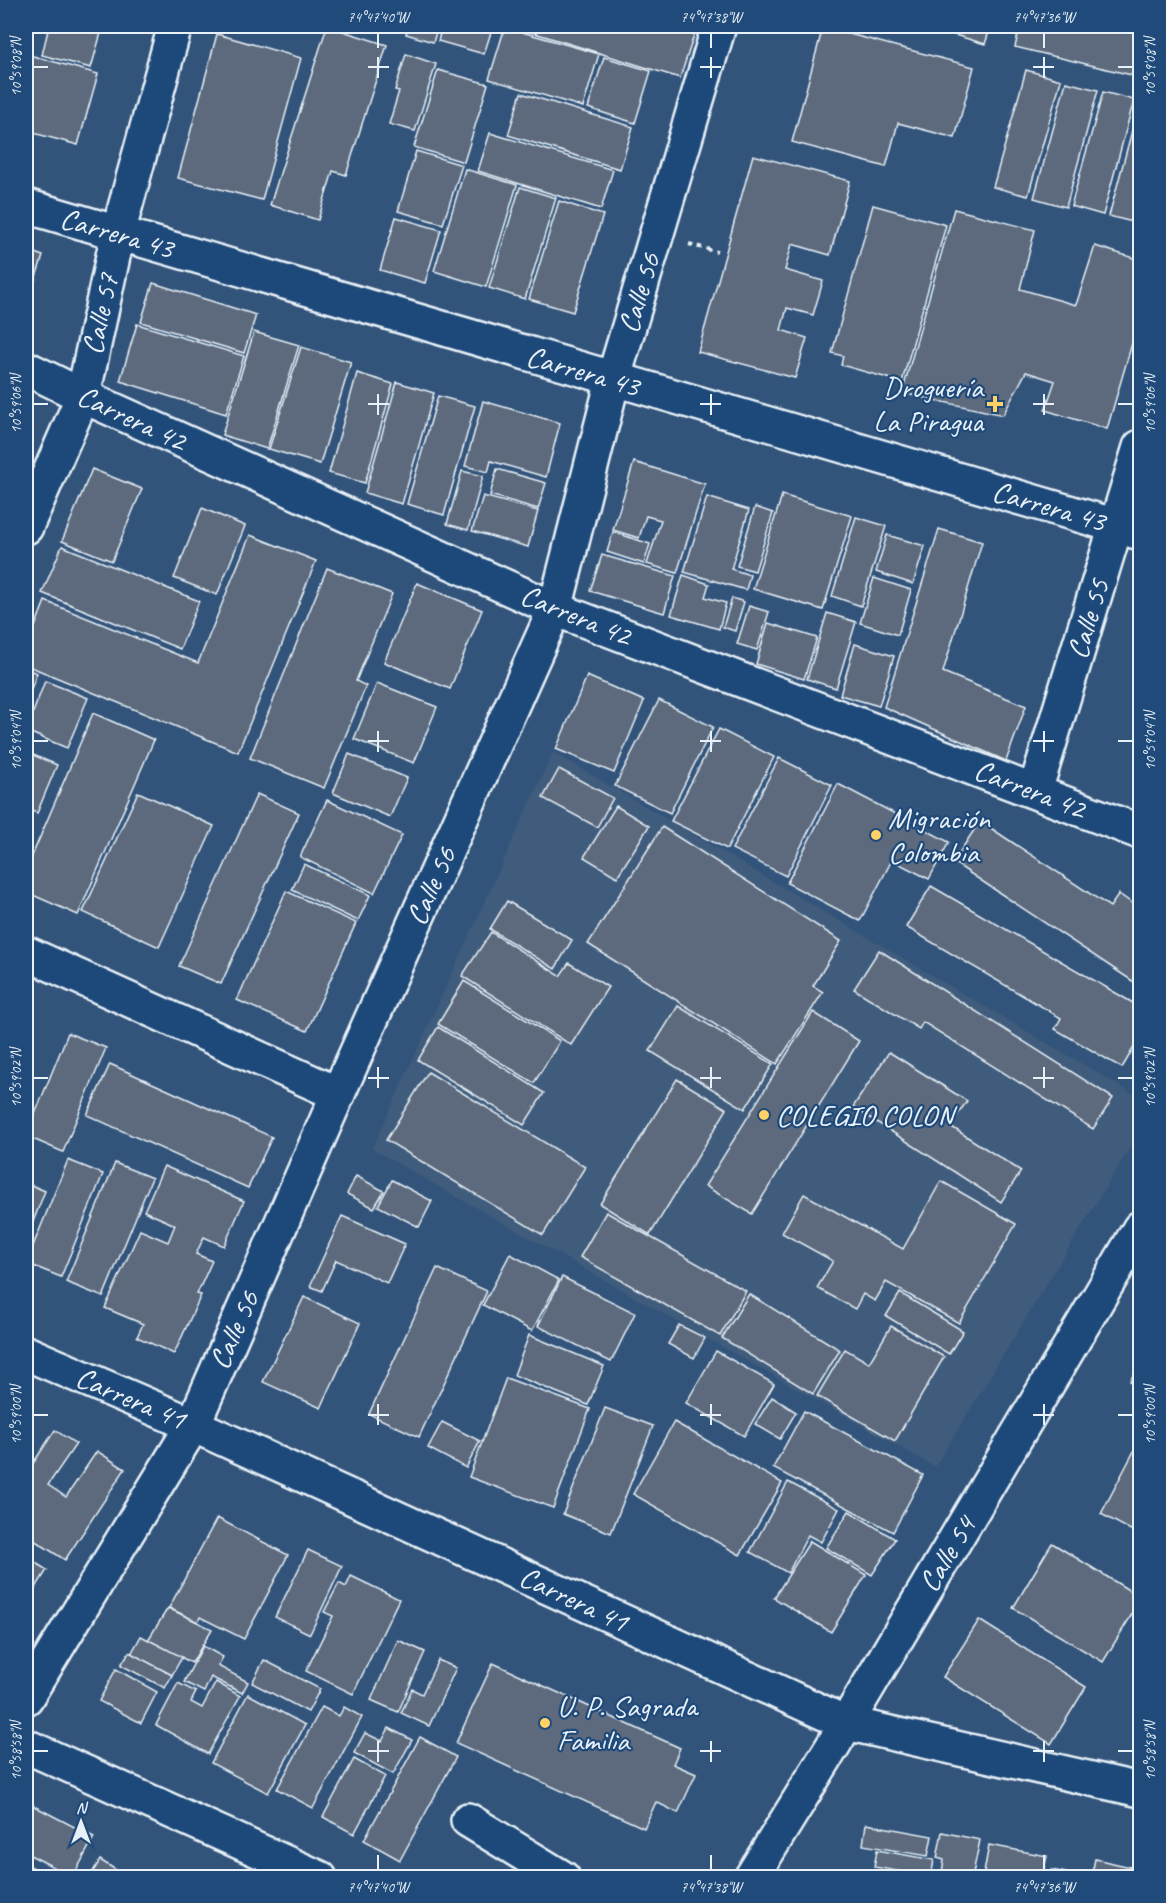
<svg xmlns="http://www.w3.org/2000/svg" width="1166" height="1903" viewBox="0 0 1166 1903" font-family="Caveat,sans-serif">
  <style>
    .built { fill: #3f5b7c }
    .building { fill: #5d6b7d; stroke: #e8f1f8; stroke-width: 1.5 }
    .lines { fill: none; stroke-linecap: round; stroke-linejoin: round }
    .minor-casing { stroke: #e8f1f8; stroke-width: 38 }
    .path { stroke: #e8f1f8; stroke-width: 4; stroke-dasharray: 4.5 4.5; stroke-linecap: butt }
    .minor { stroke: #1f4a7a; stroke-width: 33 }
    .ticks { fill: none; stroke: #e8f1f8; stroke-width: 2 }
    .poi-dot { fill: #ffd166; stroke: #1f4a7a; stroke-width: 2 }
    .labels { text-anchor: middle; stroke-width: 4.5; stroke-linejoin: round; paint-order: stroke }
    .street-label { font-size: 30px; fill: #e8f1f8; stroke: #1f4a7a }
    .poi-label { font-size: 30px; fill: #e8f1f8; stroke: #1f4a7a; text-anchor: start }
    .neatline { fill: none; stroke: #e8f1f8; stroke-width: 2 }
    .ticks-label { font-size: 15px; text-anchor: middle; fill: #e8f1f8 }
  </style>
  <rect width="100%" height="100%" fill="#32547b"/>
  <filter id="ink" filterUnits="userSpaceOnUse"><feTurbulence type="fractalNoise" baseFrequency=".0167" numOctaves="2"/><feDisplacementMap in="SourceGraphic" scale="12" xChannelSelector="R" yChannelSelector="G"/><feConvolveMatrix kernelMatrix="1 2 1 2 8 2 1 2 1" color-interpolation-filters="sRGB"/></filter>
  <g filter="url(#ink)">
    <polygon class="built" points="553,752 1140,1098 1140,1131 935,1467 372,1149"/>
    <g class="building">
      <polygon points="49,26 103,26 91,68 42,55"/>
      <polygon points="327,26 387,45 346,175 333,171 318,220 270,205"/>
      <polygon points="408,26 438,26 433,42 406,34"/>
      <polygon points="442,26 493,26 484,54 438,41"/>
      <polygon points="512,26 697,26 680,78"/>
      <polygon points="925,26 991,26 985,44"/>
      <polygon points="1020,26 1140,26 1140,77 1015,47"/>
      <polygon points="505,27 599,54 583,107 489,79"/>
      <polygon points="823,27 974,67 955,138 898,123 886,167 792,142"/>
      <polygon points="217,34 301,58 262,200 178,178"/>
      <polygon points="26,54 98,74 78,145 26,131"/>
      <polygon points="406,54 436,64 415,131 389,124 399,91 395,90"/>
      <polygon points="604,57 651,71 635,123 588,108"/>
      <polygon points="438,70 488,84 464,162 414,147"/>
      <polygon points="1026,70 1061,80 1028,196 993,187"/>
      <polygon points="1066,82 1098,90 1066,207 1034,198"/>
      <polygon points="1103,92 1134,100 1103,215 1071,206"/>
      <polygon points="521,93 633,127 620,169 508,135"/>
      <polygon points="1140,101 1140,224 1109,216"/>
      <polygon points="490,133 613,170 601,209 478,171"/>
      <polygon points="416,151 462,165 443,224 398,211"/>
      <polygon points="753,155 850,181 830,255 792,244 785,270 823,281 813,315 787,308 781,330 807,338 795,378 698,352"/>
      <polygon points="465,169 517,185 486,287 434,271"/>
      <polygon points="520,187 556,198 525,299 489,288"/>
      <polygon points="559,201 603,215 573,312 529,299"/>
      <polygon points="873,205 946,225 902,382 841,365 843,356 832,353"/>
      <polygon points="954,209 1035,230 1020,289 1076,305 1095,246 1140,260 1140,316 1107,429 1045,410 1055,381 1026,372 1003,415 902,393"/>
      <polygon points="396,217 441,230 425,283 380,270"/>
      <polygon points="26,250 43,256 26,307"/>
      <polygon points="153,283 256,315 244,353 141,322"/>
      <polygon points="137,324 244,356 226,414 120,381"/>
      <polygon points="254,332 299,345 267,449 222,435"/>
      <polygon points="301,347 351,362 320,464 269,449"/>
      <polygon points="357,373 393,384 365,483 329,473"/>
      <polygon points="397,382 434,393 402,504 365,493"/>
      <polygon points="438,396 475,406 444,515 407,504"/>
      <polygon points="483,401 560,423 546,477 491,461 488,472 465,466"/>
      <polygon points="634,462 705,484 677,573 647,564 661,520 646,516 639,538 613,530"/>
      <polygon points="92,469 142,489 112,561 62,541"/>
      <polygon points="497,469 546,483 538,509 490,495"/>
      <polygon points="462,471 483,476 468,530 447,524"/>
      <polygon points="782,495 852,516 823,610 753,589"/>
      <polygon points="483,496 538,511 528,547 472,531"/>
      <polygon points="707,497 749,510 731,569 750,575 746,590 684,572"/>
      <polygon points="755,507 773,513 755,571 737,566"/>
      <polygon points="202,508 245,526 217,595 174,578"/>
      <polygon points="856,517 886,526 861,606 832,596"/>
      <polygon points="939,529 982,542 943,672 1026,706 1006,761 884,707"/>
      <polygon points="613,532 650,544 644,564 607,552"/>
      <polygon points="250,535 316,561 238,752 26,665 26,650 45,601 198,663"/>
      <polygon points="887,535 925,546 913,584 876,572"/>
      <polygon points="62,546 199,601 180,649 42,593"/>
      <polygon points="602,555 675,576 664,613 590,591"/>
      <polygon points="327,568 392,594 356,681 366,686 324,788 250,758"/>
      <polygon points="683,575 709,584 705,597 726,603 719,629 671,615"/>
      <polygon points="874,578 911,590 898,635 860,623"/>
      <polygon points="417,583 482,610 450,689 384,662"/>
      <polygon points="732,598 744,602 735,631 723,627"/>
      <polygon points="749,606 769,612 757,650 737,644"/>
      <polygon points="827,613 856,622 836,688 807,679"/>
      <polygon points="768,623 817,638 804,679 756,664"/>
      <polygon points="855,644 894,656 879,706 840,695"/>
      <polygon points="26,669 37,673 27,700 26,699"/>
      <polygon points="587,676 644,701 614,773 556,749"/>
      <polygon points="45,681 88,698 67,748 26,731"/>
      <polygon points="377,683 437,707 414,763 354,739"/>
      <polygon points="659,700 713,727 670,813 615,786"/>
      <polygon points="93,713 154,740 78,915 26,892 26,870"/>
      <polygon points="719,729 774,757 727,849 671,821"/>
      <polygon points="26,752 57,765 37,813 26,809"/>
      <polygon points="349,754 407,778 390,817 333,793"/>
      <polygon points="779,758 832,785 786,876 732,849"/>
      <polygon points="559,769 613,798 597,827 543,798"/>
      <polygon points="838,784 949,842 929,879 892,860 860,921 787,883"/>
      <polygon points="138,792 214,826 159,947 83,912"/>
      <polygon points="257,794 299,813 221,984 179,966"/>
      <polygon points="327,800 402,835 374,893 300,857"/>
      <polygon points="616,806 649,826 617,877 584,857"/>
      <polygon points="980,821 1110,907 1119,894 1140,909 1140,986 953,862"/>
      <polygon points="662,827 841,941 813,986 823,992 777,1064 588,944"/>
      <polygon points="304,864 370,895 358,921 292,890"/>
      <polygon points="931,886 1140,1007 1140,1037 1122,1068 1055,1029 1061,1018 906,927"/>
      <polygon points="286,891 356,923 307,1031 237,1000"/>
      <polygon points="507,901 572,940 555,969 490,929"/>
      <polygon points="491,932 560,976 569,963 608,987 571,1045 462,976"/>
      <polygon points="879,950 1113,1098 1093,1129 923,1022 919,1029 854,989"/>
      <polygon points="464,981 560,1041 534,1083 438,1024"/>
      <polygon points="678,1006 773,1064 745,1109 650,1051"/>
      <polygon points="813,1012 859,1041 752,1214 705,1186"/>
      <polygon points="438,1027 544,1093 524,1125 418,1060"/>
      <polygon points="68,1033 106,1048 63,1152 26,1136"/>
      <polygon points="26,1037 32,1040 26,1056"/>
      <polygon points="889,1052 967,1101 950,1126 1021,1171 1001,1202 853,1107"/>
      <polygon points="110,1064 272,1137 248,1188 87,1115"/>
      <polygon points="428,1072 585,1167 543,1235 386,1140"/>
      <polygon points="677,1079 727,1109 650,1235 600,1204"/>
      <polygon points="68,1160 103,1174 61,1277 26,1263"/>
      <polygon points="115,1163 152,1178 103,1297 66,1282"/>
      <polygon points="164,1166 244,1201 224,1246 204,1237 196,1254 212,1261 197,1294 201,1295 174,1354 137,1337 143,1324 105,1308 140,1230 168,1242 175,1225 144,1211"/>
      <polygon points="356,1176 384,1191 374,1208 347,1194"/>
      <polygon points="392,1180 432,1201 419,1227 378,1206"/>
      <polygon points="941,1181 1016,1224 959,1323 886,1282 875,1301 863,1294 855,1309 817,1288 833,1261 782,1233 804,1194 903,1249"/>
      <polygon points="26,1183 45,1191 29,1232 26,1231"/>
      <polygon points="606,1212 746,1291 720,1336 580,1257"/>
      <polygon points="342,1216 405,1244 387,1283 336,1260 322,1291 310,1286"/>
      <polygon points="510,1254 559,1280 532,1331 483,1305"/>
      <polygon points="437,1268 487,1291 419,1437 369,1414"/>
      <polygon points="562,1277 635,1313 611,1362 538,1326"/>
      <polygon points="900,1293 963,1331 949,1354 886,1316"/>
      <polygon points="749,1294 840,1350 813,1394 722,1338"/>
      <polygon points="304,1297 360,1323 321,1408 263,1382"/>
      <polygon points="679,1325 705,1338 694,1358 668,1344"/>
      <polygon points="891,1326 944,1357 895,1441 817,1396 845,1349 869,1363"/>
      <polygon points="529,1335 604,1366 588,1405 514,1375"/>
      <polygon points="716,1351 774,1384 744,1436 686,1403"/>
      <polygon points="1140,1363 1140,1387 1130,1381"/>
      <polygon points="506,1378 590,1409 553,1508 469,1477"/>
      <polygon points="772,1397 796,1412 780,1439 755,1424"/>
      <polygon points="605,1408 653,1426 611,1533 563,1514"/>
      <polygon points="804,1411 923,1475 893,1532 773,1468"/>
      <polygon points="442,1422 480,1441 466,1468 428,1448"/>
      <polygon points="674,1422 782,1483 740,1555 633,1494"/>
      <polygon points="55,1430 76,1444 48,1485 66,1497 97,1451 125,1469 65,1560 26,1535 26,1474"/>
      <polygon points="1134,1451 1140,1455 1140,1535 1101,1514"/>
      <polygon points="788,1482 839,1509 821,1542 808,1535 788,1573 750,1552"/>
      <polygon points="849,1511 895,1539 872,1575 826,1548"/>
      <polygon points="217,1518 288,1555 244,1639 200,1617 198,1622 169,1608"/>
      <polygon points="810,1541 866,1575 831,1632 774,1598"/>
      <polygon points="1052,1543 1140,1597 1140,1601 1103,1662 1013,1608"/>
      <polygon points="308,1550 342,1566 310,1634 275,1617"/>
      <polygon points="26,1557 47,1570 30,1597 26,1594"/>
      <polygon points="351,1576 399,1599 353,1694 306,1671 333,1616 324,1612 339,1583 346,1587"/>
      <polygon points="168,1608 212,1629 192,1663 148,1640"/>
      <polygon points="979,1620 1086,1687 1051,1744 943,1677"/>
      <polygon points="141,1636 182,1657 172,1675 131,1654"/>
      <polygon points="398,1640 425,1652 398,1712 371,1700"/>
      <polygon points="203,1646 223,1657 218,1666 248,1682 242,1693 211,1677 204,1692 184,1682"/>
      <polygon points="129,1652 172,1675 165,1688 121,1665"/>
      <polygon points="264,1660 320,1689 308,1712 252,1683"/>
      <polygon points="438,1660 456,1668 429,1726 401,1713 412,1689 422,1694"/>
      <polygon points="493,1663 680,1748 673,1764 696,1774 678,1813 656,1802 644,1828 456,1743"/>
      <polygon points="116,1669 157,1692 141,1723 99,1701"/>
      <polygon points="216,1682 240,1696 208,1754 156,1725 178,1683 196,1692 191,1702 202,1708"/>
      <polygon points="248,1694 305,1725 268,1793 211,1763"/>
      <polygon points="322,1707 339,1716 344,1707 362,1717 313,1808 277,1789"/>
      <polygon points="389,1728 412,1740 393,1774 354,1753 365,1733 382,1741"/>
      <polygon points="420,1737 456,1757 400,1860 364,1840"/>
      <polygon points="354,1759 385,1776 354,1834 323,1817"/>
      <polygon points="32,1805 94,1837 73,1877 26,1853 26,1817"/>
      <polygon points="866,1824 932,1836 928,1856 863,1845"/>
      <polygon points="942,1832 980,1840 972,1878 941,1878 944,1860 937,1858"/>
      <polygon points="989,1845 1047,1856 1042,1878 983,1878"/>
      <polygon points="877,1850 934,1860 931,1877 874,1867"/>
      <polygon points="1095,1859 1140,1869 1140,1878 1091,1878"/>
      <polygon points="100,1860 129,1878 89,1878"/>
      <polygon points="26,1864 54,1878 26,1878"/>
      <polygon points="1052,1870 1080,1876 1079,1878 1050,1878"/>
      <polygon points="880,1872 910,1878 879,1878"/>
    </g>
    <g class="lines">
      <defs>
        <g id="minor">
          <polyline points="26,206 1140,533"/>
          <polyline points="26,368 83,396 555,609 1140,832"/>
          <polyline points="26,527 83,396 118,233 175,26"/>
          <polyline points="1035,791 1140,447"/>
          <polyline points="26,953 338,1094"/>
          <polyline points="26,1353 193,1425 846,1723 1140,1790"/>
          <polyline points="26,1698 193,1425 338,1094 555,609 613,380 719,26"/>
          <polyline points="26,1746 320,1878"/>
          <polyline points="468,1820 563,1878"/>
          <polyline points="751,1878 834,1744 1140,1228"/>
        </g>
      </defs>
      <use href="#minor" class="minor-casing"/>
      <polyline class="path" points="689,244 717,252"/>
      <use href="#minor" class="minor"/>
    </g>
  </g>
  <path class="ticks" d="M378,33V48M711,33V48M1044,33V48M378,57V78M711,57V78M1044,57V78M33,67H48M368,67H389M700,67H721M1033,67H1054M1118,67H1133M378,394V415M711,394V415M1044,394V415M33,404H48M368,404H389M700,404H721M1033,404H1054M1118,404H1133M378,731V752M711,731V752M1044,731V752M33,741H48M368,741H389M700,741H721M1033,741H1054M1118,741H1133M378,1067V1088M711,1067V1088M1044,1067V1088M33,1078H48M368,1078H389M700,1078H721M1033,1078H1054M1118,1078H1133M378,1404V1425M711,1404V1425M1044,1404V1425M33,1415H48M368,1415H389M700,1415H721M1033,1415H1054M1118,1415H1133M378,1741V1762M711,1741V1762M1044,1741V1762M33,1751H48M368,1751H389M700,1751H721M1033,1751H1054M1118,1751H1133M378,1855V1870M711,1855V1870M1044,1855V1870"/>
  <g class="poi-dot">
    <path d="M992 395h6v6h6v6h-6v6h-6v-6h-6v-6h6z"/>
    <circle cx="876" cy="835" r="6"/>
    <circle cx="764" cy="1115" r="6"/>
    <circle cx="545" cy="1723" r="6"/>
  </g>
  <g class="labels">
    <g class="street-label">
      <text transform="translate(117 233) rotate(16)" y="10">Carrera 43</text>
      <text transform="translate(639 293) rotate(-73)" y="10">Calle 56</text>
      <text transform="translate(100 314) rotate(-78)" y="10">Calle 57</text>
      <text transform="translate(583 371) rotate(16)" y="10">Carrera 43</text>
      <text transform="translate(132 418) rotate(25)" y="10">Carrera 42</text>
      <text transform="translate(1049 506) rotate(16)" y="10">Carrera 43</text>
      <text transform="translate(576 615) rotate(22)" y="10">Carrera 42</text>
      <text transform="translate(1088 619) rotate(-73)" y="10">Calle 55</text>
      <text transform="translate(1030 789) rotate(21)" y="10">Carrera 42</text>
      <text transform="translate(431 886) rotate(-66)" y="10">Calle 56</text>
      <text transform="translate(234 1330) rotate(-66)" y="10">Calle 56</text>
      <text transform="translate(131 1398) rotate(23)" y="10">Carrera 41</text>
      <text transform="translate(947 1554) rotate(-59)" y="10">Calle 54</text>
      <text transform="translate(574 1599) rotate(25)" y="10">Carrera 41</text>
    </g>
    <g class="poi-label">
      <text x="983" y="397" text-anchor="end">Droguería<tspan x="983" dy="34">La Piragua</tspan></text>
      <text x="888" y="828">Migración<tspan x="888" dy="34">Colombia</tspan></text>
      <text x="776" y="1125">COLEGIO COLON</text>
      <text x="557" y="1716">U. P. Sagrada<tspan x="557" dy="34">Familia</tspan></text>
    </g>
  </g>
  <rect width="1166" height="1903" fill="none" stroke="#1f4a7a" stroke-width="66"/>
  <g transform="translate(81 1822)" stroke="#1f4a7a" stroke-width="4.5" paint-order="stroke">
  <path d="M0-4.5L10 22L0 15L-10 22Z" fill="#e8f1f8"/>
  <text y="-9" font-size="16" font-weight="bold" text-anchor="middle" fill="#e8f1f8">N</text>
  </g>
  <rect x="33" y="33" width="1100" height="1837" class="neatline"/>
  <g class="ticks-label">
    <text x="378" y="22">74°47'40"W</text>
    <text x="711" y="22">74°47'38"W</text>
    <text x="1044" y="22">74°47'36"W</text>
    <text transform="translate(16 67) rotate(-90)" y="5">10°59'08"N</text>
    <text transform="translate(1150 67) rotate(-90)" y="5">10°59'08"N</text>
    <text transform="translate(16 404) rotate(-90)" y="5">10°59'06"N</text>
    <text transform="translate(1150 404) rotate(-90)" y="5">10°59'06"N</text>
    <text transform="translate(16 741) rotate(-90)" y="5">10°59'04"N</text>
    <text transform="translate(1150 741) rotate(-90)" y="5">10°59'04"N</text>
    <text transform="translate(16 1078) rotate(-90)" y="5">10°59'02"N</text>
    <text transform="translate(1150 1078) rotate(-90)" y="5">10°59'02"N</text>
    <text transform="translate(16 1415) rotate(-90)" y="5">10°59'00"N</text>
    <text transform="translate(1150 1415) rotate(-90)" y="5">10°59'00"N</text>
    <text transform="translate(16 1751) rotate(-90)" y="5">10°58'58"N</text>
    <text transform="translate(1150 1751) rotate(-90)" y="5">10°58'58"N</text>
    <text x="378" y="1892">74°47'40"W</text>
    <text x="711" y="1892">74°47'38"W</text>
    <text x="1044" y="1892">74°47'36"W</text>
  </g>
</svg>
